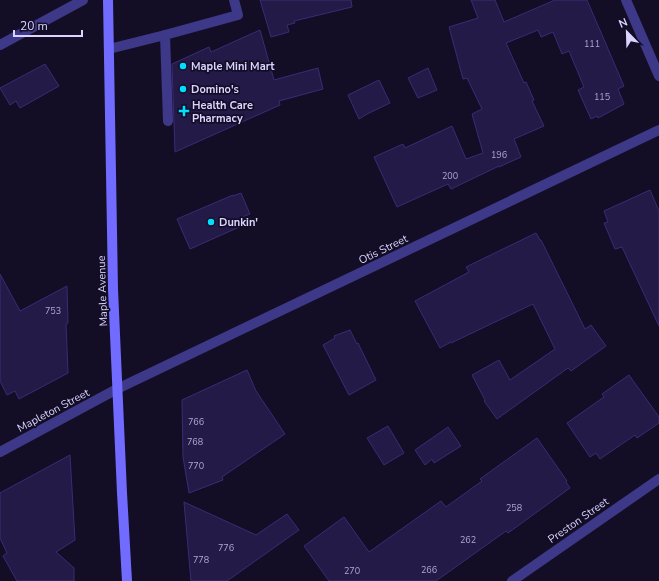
<svg xmlns="http://www.w3.org/2000/svg" width="659" height="581" viewBox="0 0 659 581" font-family="'Nunito Sans',sans-serif">
  <style>
    .building { fill: #241a48; stroke: #3b2b75 }
    .lines { fill: none; stroke-linecap: round; stroke-linejoin: round }
    .service { stroke: #3d3887; stroke-width: 10 }
    .minor { stroke: #3d3887; stroke-width: 10 }
    .tertiary { stroke: #3d3887; stroke-width: 10 }
    .secondary { stroke: #726bff; stroke-width: 10 }
    .poi-dot { fill: #00dfff; stroke: #130e26; stroke-width: 1.5 }
    .labels { text-anchor: middle; stroke-width: 3.5; stroke-linejoin: round; paint-order: stroke }
    .number-label { font-size: 9px; fill: #aca6d1 }
    .poi-label { font-size: 11px; font-weight: bold; fill: #dad4ff; stroke: #130e26; text-anchor: start }
    .street-label { font-size: 11px; fill: #dad4ff; stroke: #130e26 }
  </style>
  <rect width="100%" height="100%" fill="#130e26"/>
  <g class="building">
    <polygon points="260,0 351,0 352,7 294,21 295,23 287,25 289,32 271,37"/>
    <polygon points="471,0 495,0 504,22 555,0 587,0 624,86 618,89 624,104 598,118 597,116 591,119 578,90 584,87 569,51 562,54 553,32 541,37 538,30 506,43 524,83 526,82 534,100 532,101 544,126 514,139 521,157 499,167 499,166 451,189 448,184 397,207 374,157 403,144 405,148 452,126 466,159 483,153 472,114 482,109 467,78 463,79 449,27 478,18"/>
    <polygon points="260,30 274,80 318,68 323,89 279,101 280,105 175,152 172,64 209,47 211,52"/>
    <polygon points="45,64 59,86 20,108 16,101 10,105 0,88"/>
    <polygon points="428,68 437,90 418,98 408,78"/>
    <polygon points="379,80 390,103 367,114 359,119 348,95"/>
    <polygon points="650,190 659,211 659,326 622,247 615,249 604,223 608,222 604,211"/>
    <polygon points="241,193 250,214 242,217 246,224 190,249 177,219 233,195 233,196"/>
    <polygon points="536,233 540,240 541,240 585,329 591,325 606,346 571,371 568,368 497,419 484,401 485,400 472,375 499,360 510,380 555,349 533,304 451,343 451,342 440,348 415,301 469,272 466,267"/>
    <polygon points="0,274 20,311 67,286 68,323 66,324 68,373 19,399 15,391 7,395 0,381"/>
    <polygon points="350,330 357,344 358,343 376,380 349,395 323,345 335,338 334,336"/>
    <polygon points="247,370 256,391 285,434 222,477 223,480 189,493 183,457 182,400"/>
    <polygon points="629,375 659,417 659,423 637,438 635,435 600,459 596,453 590,457 567,423 604,397 602,394"/>
    <polygon points="388,426 404,453 384,465 367,438"/>
    <polygon points="448,427 461,446 434,463 432,459 425,465 415,450"/>
    <polygon points="537,438 567,481 566,482 570,488 508,533 506,531 436,581 329,581 304,546 344,517 369,552 441,501 446,507 482,481 480,479"/>
    <polygon points="70,455 75,540 56,552 74,568 74,581 17,581 3,556 7,553 0,538 0,493"/>
    <polygon points="184,502 256,535 287,514 299,530 227,581 191,581"/>
  </g>
  <g class="lines">
    <g class="service">
      <polyline points="165,35 168,121"/>
      <polyline points="109,49 165,35 238,15 234,0"/>
    </g>
    <g class="minor">
      <polyline points="0,45 83,0"/>
      <polyline points="0,452 117,389 659,130"/>
    </g>
    <g class="tertiary">
      <polyline points="626,0 659,76"/>
      <polyline points="512,581 659,479"/>
    </g>
    <polyline class="secondary" points="108,0 113,289 122,493 127,581"/>
  </g>
  <g class="poi-dot">
    <circle cx="183" cy="66" r="4"/>
    <circle cx="183" cy="89" r="4"/>
    <path d="M182 105h4v4h4v4h-4v4h-4v-4h-4v-4h4z"/>
    <circle cx="211" cy="222" r="4"/>
  </g>
  <g class="labels">
    <g class="number-label">
      <text x="592" y="47">111</text>
      <text x="602" y="100">115</text>
      <text x="499" y="158">196</text>
      <text x="450" y="179">200</text>
      <text x="53" y="314">753</text>
      <text x="196" y="425">766</text>
      <text x="195" y="445">768</text>
      <text x="196" y="469">770</text>
      <text x="514" y="511">258</text>
      <text x="468" y="543">262</text>
      <text x="226" y="551">776</text>
      <text x="201" y="563">778</text>
      <text x="429" y="573">266</text>
      <text x="352" y="574">270</text>
    </g>
    <g class="poi-label">
      <text x="191" y="70">Maple Mini Mart</text>
      <text x="191" y="93">Domino's</text>
      <text x="192" y="109">Health Care<tspan x="192" dy="13">Pharmacy</tspan></text>
      <text x="219" y="226">Dunkin'</text>
    </g>
    <g class="street-label">
      <text transform="translate(383 249) rotate(-26)" y="4">Otis Street</text>
      <text transform="translate(102 291) rotate(-92)" y="4">Maple Avenue</text>
      <text transform="translate(53 410) rotate(-28)" y="4">Mapleton Street</text>
      <text transform="translate(578 520) rotate(-35)" y="4">Preston Street</text>
    </g>
  </g>
  <g transform="translate(627 32) rotate(337)" stroke="#130e26" stroke-width="3" paint-order="stroke">
  <path d="M0-3L7 15L0 10L-7 15Z" fill="#dad4ff"/>
  <text y="-6" font-size="11" font-weight="bold" text-anchor="middle" fill="#dad4ff">N</text>
  </g>
  <path d="M14 30v6h68v-6" fill="none" stroke="#dad4ff" stroke-width="2"/>
  <text x="20" y="30" font-size="12" fill="#dad4ff" stroke="#130e26" stroke-width="3" paint-order="stroke">20 m</text>
</svg>
